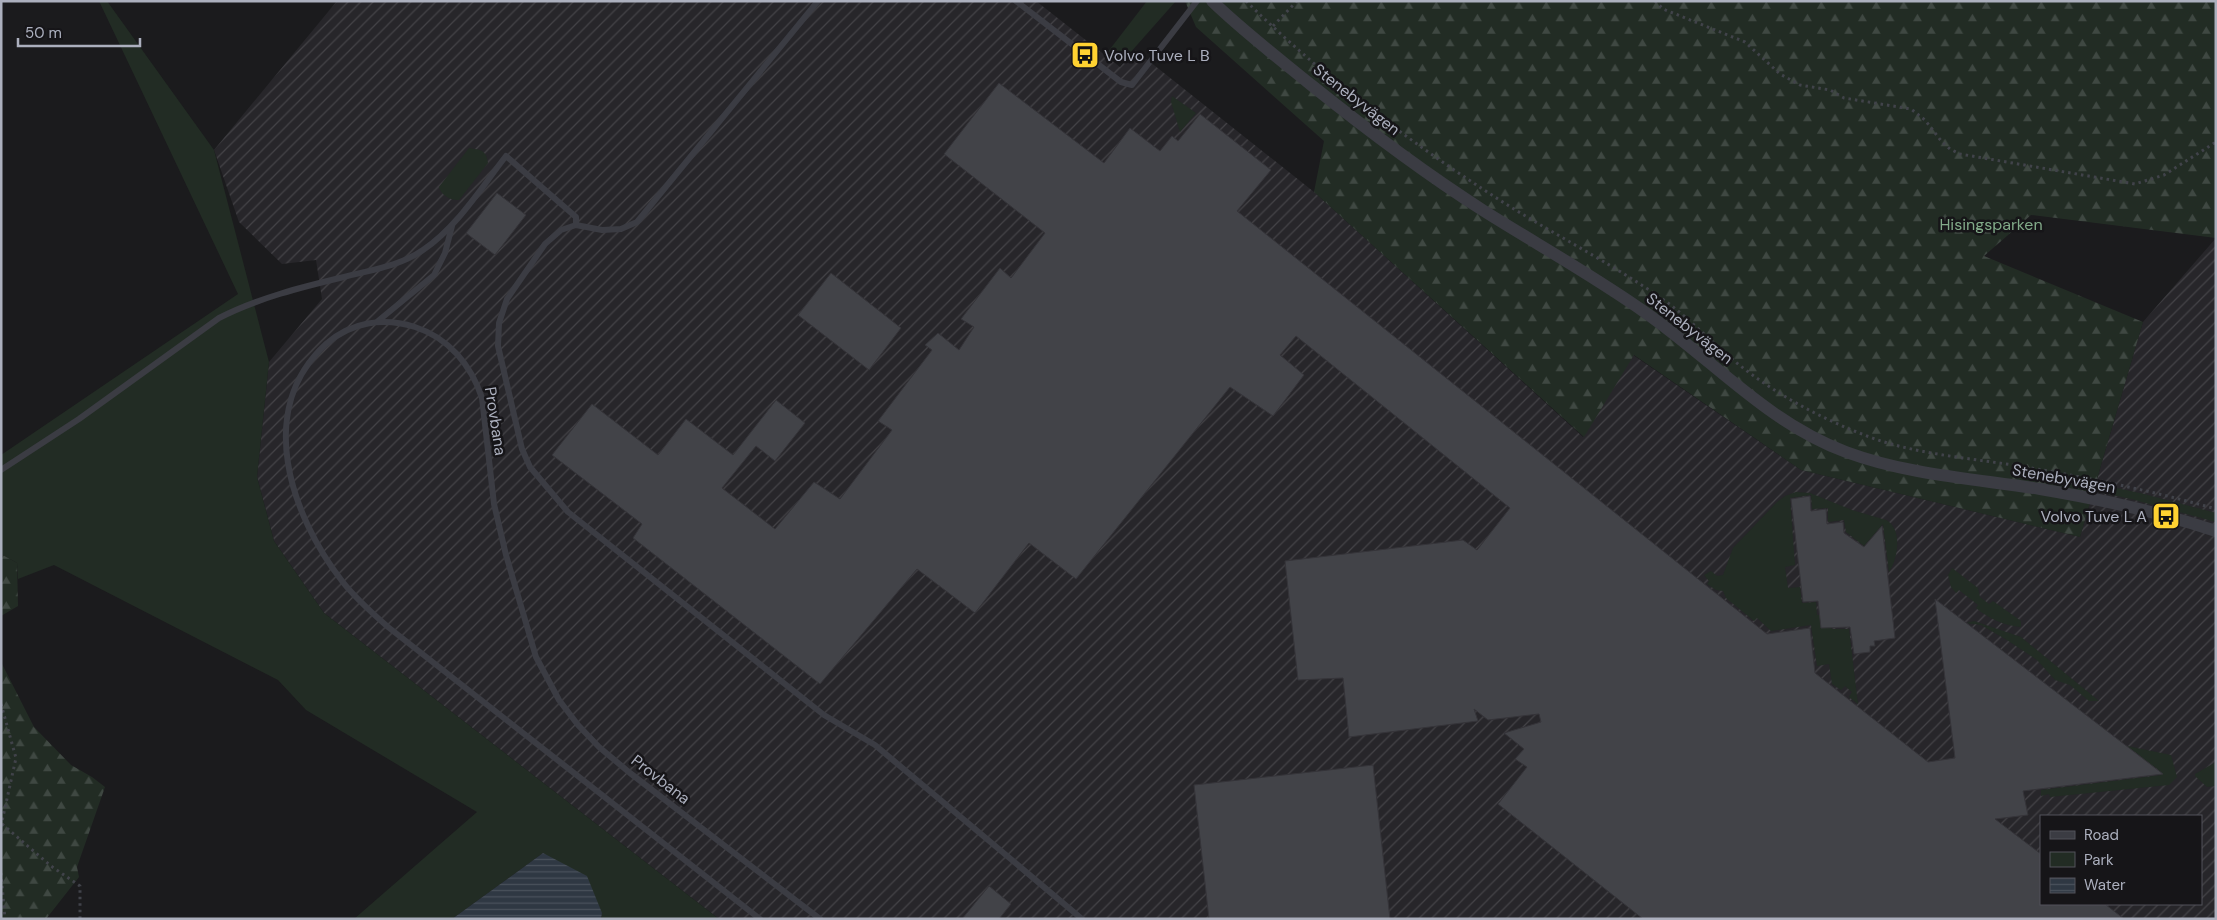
<svg xmlns="http://www.w3.org/2000/svg" width="2217" height="920" viewBox="0 0 2217 920" font-family="'DM Sans',sans-serif">
  <style>
    .industrial { fill: url(#industrial-furrows); fill-rule: evenodd }
    .green { fill: #222c24 }
    .forest { fill: url(#forest-firs) }
    .water { fill: url(#water-rules) }
    .building { fill: #424348; stroke: #353439 }
    .lines { fill: none; stroke-linecap: round; stroke-linejoin: round }
    .path { stroke: #41434a; stroke-width: 3; stroke-dasharray: 2.5 4; stroke-linecap: butt }
    .service { stroke: #3b3c43; stroke-width: 6 }
    .minor { stroke: #3b3c43; stroke-width: 12 }
    .labels { text-anchor: middle; stroke-width: 5; stroke-linejoin: round; paint-order: stroke }
    .poi-label { font-size: 16px; fill: #acb0be; stroke: #161518; text-anchor: start }
    .street-label { font-size: 16px; fill: #acb0be; stroke: #161518 }
    .park-label { font-size: 16px; fill: #82aa89; stroke: #161518 }
  </style>
  <defs>
    <pattern id="industrial-furrows" width="10" height="10" patternUnits="userSpaceOnUse" patternTransform="scale(1.25)"><rect width="10" height="10" fill="#27262a"/><path d="M-1 1l2-2M0 10L10 0M9 11l2-2" fill="none" stroke="#444347"/></pattern>
    <pattern id="forest-firs" width="22" height="20" patternUnits="userSpaceOnUse" patternTransform="scale(1.25)"><rect width="22" height="20" fill="#222c24"/><path d="M5 1l3.5 6h-7zM16 11l3.5 6h-7z" fill="#3f4842"/></pattern>
    <pattern id="water-rules" width="6" height="5" patternUnits="userSpaceOnUse" patternTransform="scale(1.25)"><rect width="6" height="5" fill="#2f3843"/><path d="M0 2.5h6" fill="none" stroke="#4a525c"/></pattern>
  </defs>
  <rect width="100%" height="100%" fill="#1b1b1d"/>
  <path class="industrial" d="M337,1H1036L1120,67L1135,50L1314,192L1583,437L1633,355L1801,470L2080,537L2143,322L2216,238V919H719L324,613L274,541L257,477L269,362L322,299L316,260L282,264L239,222L214,150ZM2041,816H2201V904H2041Z"/>
  <g class="green">
    <polygon points="99,1 107,1 214,150 269,362 257,477 274,541 324,613 719,919 601,919 602,913 543,853 452,919 354,919 477,812 306,710 278,680 54,565 18,579 17,563 1,554 1,455 238,294"/>
    <polygon points="1147,1 1176,1 1122,62 1107,53"/>
    <polygon points="1172,96 1196,113 1180,132 1171,102"/>
    <path d="M469,148C480,150 486,149 488,163L459,200C451,201 441,195 439,187Z"/>
    <polygon points="2067,477 2144,494 2216,513 2216,522 2131,499 2069,486"/>
    <path d="M1796,492L1810,493L1852,510L1886,520C1903,529 1898,559 1889,572L1883,524L1864,546L1846,532L1844,520L1828,522V508L1812,509L1811,495L1790,498L1795,565L1785,567L1788,588L1800,587L1802,603L1816,602L1817,615H1830L1832,629H1849L1858,704L1849,697L1852,692L1845,686L1841,690L1832,684L1829,664L1817,666L1811,625L1771,631L1757,618L1754,621L1726,598L1723,591L1716,590L1707,584L1709,581L1704,575L1711,571L1717,576L1723,575L1733,548L1777,502L1785,496Z"/>
    <path d="M1952,568L1978,588L1980,597L1989,604L1993,601L2021,621V627C2005,626 1988,618 1976,608L1978,605L1959,590L1956,593L1951,587L1948,575Z"/>
    <polygon points="1974,621 2021,637 2099,701 2089,701 2070,685 2055,680 2037,660 2007,640 1981,625 1966,623"/>
    <polygon points="2127,746 2171,755 2177,777 2169,785 2050,797 2049,794 2041,796 2041,790 2161,775 2161,772"/>
    <polygon points="2216,762 2216,786 2207,787 2195,776 2195,774"/>
  </g>
  <g class="forest">
    <polygon points="1185,1 2216,1 2216,238 2031,215 1984,256 2143,322 2080,537 1801,470 1634,355 1584,437 1314,192 1324,141 1196,27"/>
    <polygon points="1,554 17,563 18,606 1,616"/>
    <polygon points="1,662 34,727 71,765 92,777 105,787 77,867 79,877 46,919 1,919"/>
  </g>
  <polygon class="water" points="543,853 587,876 602,913 601,919 452,919"/>
  <g class="building">
    <polygon points="999,83 1104,163 1130,128 1160,151 1172,136 1178,141 1200,114 1271,170 1237,211 1767,634 1810,628 1815,673 1928,762 1955,758 1935,599 2163,774 2023,791 2028,815 1995,819 2041,854 2041,904 2105,904 2124,919 1643,919 1498,804 1527,767 1515,759 1524,749 1504,733 1541,722 1539,714 1488,720 1474,709 1478,721 1349,737 1343,678 1298,680 1285,561 1463,540 1477,550 1510,508 1296,336 1280,355 1304,375 1273,416 1230,387 1076,579 1029,543 975,613 917,569 820,684 633,538 642,524 552,455 592,404 658,455 686,419 733,455 776,400 805,423 775,461 756,446 722,488 775,529 814,482 840,499 892,430 878,421 932,350 925,345 938,333 959,350 974,327 961,319 1000,268 1011,278 1045,233 944,154"/>
    <polygon points="497,193 526,215 495,255 466,233"/>
    <polygon points="831,273 901,328 869,370 798,315"/>
    <polygon points="1810,496 1811,511 1826,509 1827,524 1843,522 1844,533 1864,547 1882,526 1895,638 1874,641 1875,646 1870,646 1870,652 1854,654 1850,627 1821,628 1818,601 1803,602 1791,499"/>
    <polygon points="1373,765 1390,919 1209,919 1194,785"/>
    <polygon points="989,886 1011,904 999,919 962,919"/>
  </g>
  <g class="lines">
    <g class="path">
      <path d="M1246,1C1322,76 1408,141 1498,199C1551,233 1609,262 1661,298C1687,316 1709,340 1733,360C1776,395 1823,420 1875,439C1919,454 1967,458 2013,465C2081,476 2149,490 2216,509"/>
      <polyline points="1655,1 1663,9 1745,42 1780,74 1800,85 1830,90 1844,98 1911,109 1925,120 1942,142 1950,149 1960,154 2135,184 2164,175 2216,142"/>
      <polyline points="1273,26 1297,1"/>
      <polyline points="1,704 16,758 1,826"/>
      <polyline points="2,824 51,866 80,886 80,919"/>
      <polyline points="1,873 5,919"/>
    </g>
    <g class="service">
      <polyline points="818,1 637,222 621,229 602,230 576,225 561,230 545,244 507,299 499,323 498,346 522,449 530,467 568,512 824,715 875,745 1082,919"/>
      <polyline points="1016,1 1121,82 1132,85 1197,1"/>
      <polyline points="378,321 434,275 445,253 452,226"/>
      <path d="M1,470L79,419L219,318C258,298 302,287 344,277C371,270 400,266 423,250C457,227 481,188 506,156L576,217V225"/>
      <path d="M760,919L388,627C372,613 355,598 342,581C291,515 254,410 326,344C351,322 383,317 415,327C449,338 471,365 482,398L494,504L506,555L536,657L559,700L578,725L599,747L630,773L820,919"/>
    </g>
    <path class="minor" d="M1212,1C1243,31 1277,57 1310,84C1366,129 1423,172 1484,211C1538,245 1594,276 1646,313C1713,360 1768,423 1846,452C1908,475 1976,479 2040,489C2100,499 2159,512 2216,531"/>
  </g>
  <defs>
    <symbol id="bus-square" viewBox="-11 -11 22 22"><rect x="-9" y="-9" width="18" height="18" rx="4" fill="#ffd231" stroke="#161518"/><path d="M-5-6H5V4H4V6H2V4H-2V6H-4V4H-5ZM-3.5-4V0h7V-4ZM-3.5 1.2v1.5H-2V1.2ZM2 1.2v1.5H3.5V1.2Z" fill="#111"/></symbol>
  </defs>
  <g fill-rule="evenodd">
    <use href="#bus-square" x="1069" y="39" width="32" height="32"/>
    <use href="#bus-square" x="2150" y="500" width="32" height="32"/>
  </g>
  <g class="labels">
    <g class="poi-label">
      <text x="1104" y="61">Volvo Tuve L B</text>
      <text x="2147" y="522" text-anchor="end">Volvo Tuve L A</text>
    </g>
    <g class="street-label">
      <text transform="translate(1357 99) rotate(38)" y="6">Stenebyvägen</text>
      <text transform="translate(1690 328) rotate(38)" y="6">Stenebyvägen</text>
      <text transform="translate(496 421) rotate(81)" y="6">Provbana</text>
      <text transform="translate(2064 478) rotate(10)" y="6">Stenebyvägen</text>
      <text transform="translate(661 779) rotate(38)" y="6">Provbana</text>
    </g>
    <g class="park-label">
      <text x="1991" y="230">Hisingsparken</text>
    </g>
  </g>
  <rect width="2217" height="920" fill="none" stroke="#acb0be" stroke-width="5"/>
  <rect x="2040" y="815" width="162" height="90" fill="#161518" stroke="#52535a"/>
  <rect x="2050" y="831" width="25" height="8" fill="#3b3c43" stroke="#52535a"/>
  <text x="2084" y="840" font-size="15" fill="#acb0be">Road</text>
  <rect x="2050" y="852" width="25" height="15" fill="#222c24" stroke="#52535a"/>
  <text x="2084" y="865" font-size="15" fill="#acb0be">Park</text>
  <rect x="2050" y="878" width="25" height="15" fill="url(#water-rules)" stroke="#52535a"/>
  <text x="2084" y="890" font-size="15" fill="#acb0be">Water</text>
  <path d="M18 38v8h122v-8" fill="none" stroke="#acb0be" stroke-width="2.5"/>
  <text x="25" y="38" font-size="15" fill="#acb0be" stroke="#161518" stroke-width="4" paint-order="stroke">50 m</text>
</svg>
